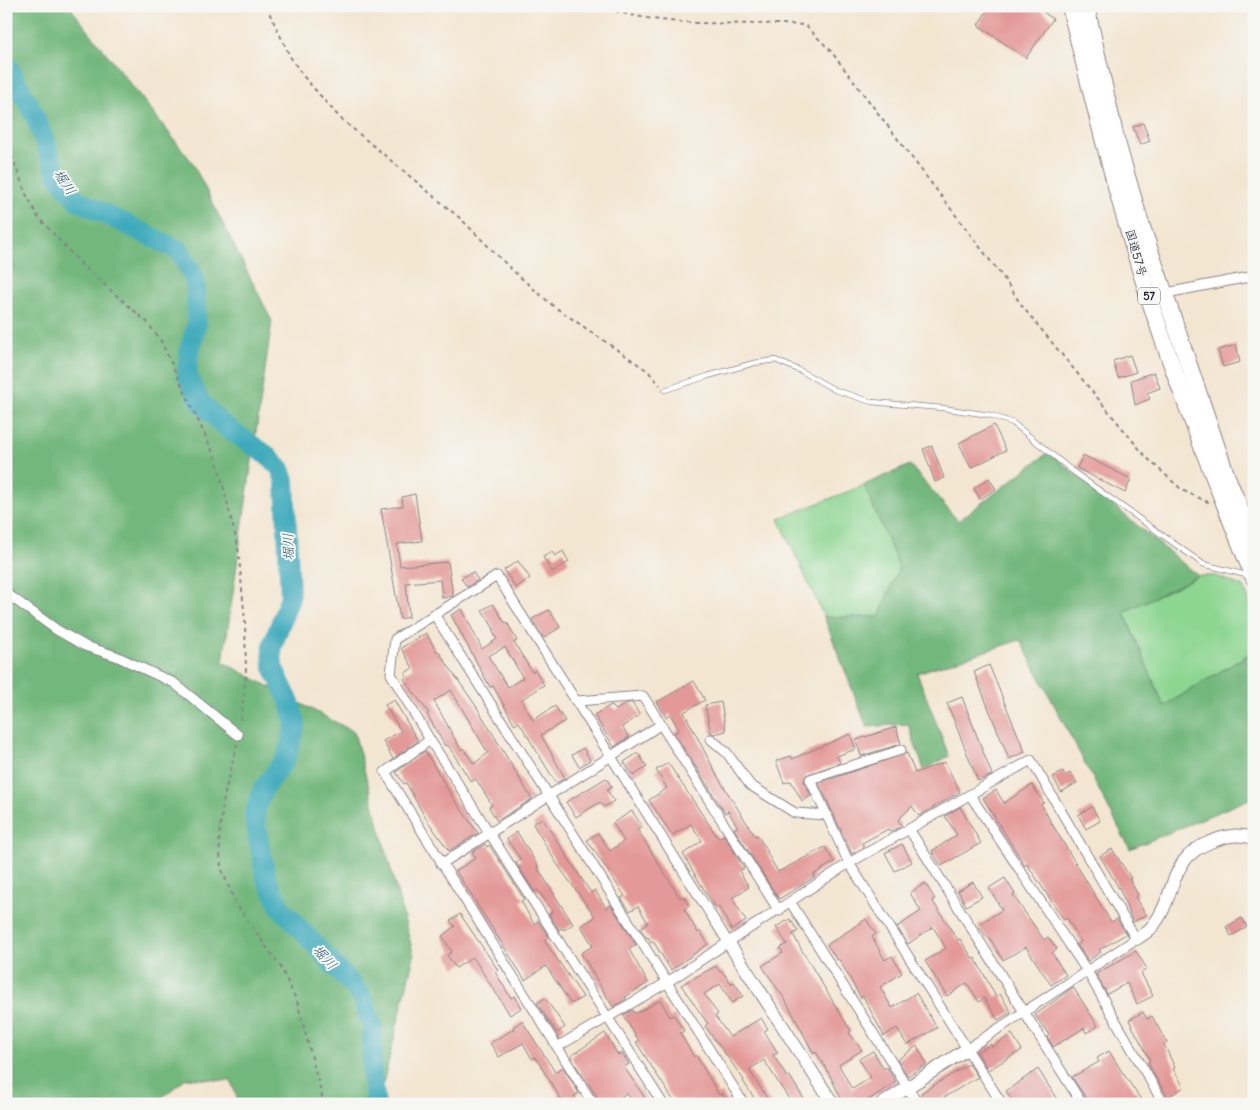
<svg xmlns="http://www.w3.org/2000/svg" width="1260" height="1110" viewBox="0 0 1260 1110" font-family="Delius,'Klee One',sans-serif">
  <style>
    .green { fill: #8dd691; stroke: #587c66 }
    .forest { fill: #72b77b; stroke: #4a6c5b }
    .lines { fill: none; stroke-linecap: round; stroke-linejoin: round }
    .river { stroke: #3caabb; stroke-width: 20 }
    .building { fill: #e39997; fill-rule: evenodd }
    .lane-casing { stroke: #8a8486; stroke-width: 6 }
    .street-casing { stroke: #8a8486; stroke-width: 11 }
    .secondary-casing { stroke: #8a8486; stroke-width: 14 }
    .highway-casing { stroke: #8a8486; stroke-width: 18 }
    .path { stroke: #8a8486; stroke-width: 2; stroke-dasharray: 4 4; stroke-linecap: butt }
    .lane { stroke: #fff; stroke-width: 4.5 }
    .street { stroke: #fff; stroke-width: 9 }
    .secondary { stroke: #fff; stroke-width: 12 }
    .highway { stroke: #fff; stroke-width: 16 }
    .labels { text-anchor: middle; stroke-width: 4; stroke-linejoin: round; paint-order: stroke }
    .shield { fill: #f6f6f2; stroke: #626272; stroke-width: 1 }
    .shield-label { font-size: 11px; font-weight: bold; fill: #22223b }
    .street-label { font-size: 12px; fill: #22223b; stroke: #f6f6f2 }
    .water-label { font-size: 14px; font-style: italic; fill: #2c586e; stroke: #f6f6f2 }
  </style>
  <rect width="100%" height="100%" fill="#f6f6f2"/>
  <filter id="ink" filterUnits="userSpaceOnUse"><feTurbulence type="fractalNoise" baseFrequency=".02" numOctaves="2"/><feDisplacementMap in="SourceGraphic" scale="10" xChannelSelector="R" yChannelSelector="G"/><feConvolveMatrix kernelMatrix="1 2 1 2 8 2 1 2 1" color-interpolation-filters="sRGB"/></filter>
  <filter id="wash" filterUnits="userSpaceOnUse"><feTurbulence type="fractalNoise" baseFrequency=".0096" numOctaves="4" result="noise"/><feDisplacementMap in="SourceGraphic" scale="20" xChannelSelector="R" yChannelSelector="G"/><feGaussianBlur stdDeviation="1.12" result="paint"/><feColorMatrix in="noise" values="0 0 0 0 0 0 0 0 0 0 0 0 0 0 0 0 0 1.4 0 .05"/><feComposite in="paint" operator="in"/></filter>
  <g filter="url(#wash)">
    <rect width="100%" height="100%" fill="#f3e6d1"/>
    <g class="green">
      <polygon points="864,485 899,567 879,617 824,617 779,519"/>
      <polygon points="1198,576 1215,576 1244,587 1254,614 1254,651 1164,706 1124,612"/>
    </g>
    <g class="forest">
      <polygon points="6,6 69,6 192,162 272,321 223,662 354,732 414,956 378,1104 239,1104 231,1081 186,1078 154,1104 6,1104"/>
      <polygon points="1049,452 1198,576 1124,612 1164,706 1254,651 1254,797 1130,849 1020,640 917,673 949,756 924,770 908,724 867,727 824,617 879,617 899,567 864,485 910,465 958,521"/>
    </g>
    <g class="lines">
      <polyline class="river" points="6,63 35,116 57,174 77,200 180,251 195,280 197,324 189,352 187,375 201,403 223,425 268,456 281,469 285,481 290,597 272,647 273,667 290,703 296,724 286,758 263,789 254,816 266,877 281,908 361,995 372,1026 372,1076 376,1104"/>
    </g>
    <g id="blocks">
      <g class="building">
        <polygon points="990,6 1035,6 1053,19 1026,58 978,25"/>
        <polygon points="1143,123 1150,141 1140,145 1133,127"/>
        <polygon points="1236,345 1240,362 1223,367 1218,350"/>
        <polygon points="1130,355 1136,372 1118,378 1113,361"/>
        <polygon points="1154,372 1160,388 1147,393 1150,399 1135,405 1131,380"/>
        <polygon points="994,425 1006,450 971,468 959,443"/>
        <polygon points="932,446 944,478 935,482 923,449"/>
        <polygon points="1083,455 1131,479 1125,493 1077,468"/>
        <polygon points="989,478 996,489 980,499 974,488"/>
        <polygon points="415,494 422,541 397,544 400,566 448,562 453,596 442,598 440,580 406,583 409,617 400,619 381,509 403,506 402,497"/>
        <polygon points="563,551 569,562 552,572 543,557 552,552 555,556"/>
        <polygon points="518,561 530,578 516,588 504,570"/>
        <polygon points="473,572 478,580 467,587 461,578"/>
        <path d="M493,604L505,623L507,622L517,641L514,642L532,672L535,670L544,685L521,700L533,720L555,706L565,721L541,735L565,778L556,783L519,722L515,725L493,686L490,687L451,615L462,609L482,649L497,639L492,630L494,629L482,610ZM505,647L523,678L508,687L488,656Z"/>
        <polygon points="549,610 560,627 544,638 532,619"/>
        <path d="M426,633L437,652L438,651L476,706L532,799L497,821L489,807L492,805L476,779L471,782L448,745L445,746L427,714L429,713L404,679L407,677L405,673L413,668L401,648ZM451,690L488,753L474,764L463,748L461,750L434,701Z"/>
        <polygon points="989,665 1025,752 1009,759 974,672"/>
        <polygon points="694,681 705,700 684,712 719,779 755,836 757,835 768,852 767,853 778,872 825,847 834,862 813,875 815,877 779,899 734,829 738,827 728,811 725,813 676,736 674,733 679,730 670,714 666,717 657,702"/>
        <polygon points="962,697 992,775 978,781 947,703"/>
        <polygon points="394,700 418,741 393,759 383,741 401,731 385,705"/>
        <polygon points="721,702 726,731 714,734 711,733 705,705"/>
        <polygon points="627,703 632,703 640,715 622,727 629,737 614,747 594,715 611,705 616,710"/>
        <polygon points="896,727 901,744 861,756 856,740"/>
        <polygon points="850,734 856,749 837,756 840,763 806,775 804,781 811,796 802,801 791,781 784,783 776,761 791,756 792,759"/>
        <polygon points="583,748 590,760 579,767 572,755"/>
        <polygon points="425,751 453,798 478,833 449,851 425,817 406,783 404,784 396,772"/>
        <polygon points="638,753 647,767 633,776 624,762"/>
        <polygon points="907,753 915,773 945,762 960,792 919,816 912,806 898,820 902,826 890,832 888,829 862,843 864,847 852,854 819,783"/>
        <polygon points="668,763 718,838 724,835 744,868 739,871 749,887 732,898 746,921 732,930 718,906 716,908 703,888 683,854 702,841 691,824 672,835 649,800 667,788 656,770"/>
        <polygon points="1063,771 1065,776 1070,773 1077,783 1061,792 1053,777"/>
        <polygon points="606,778 612,787 607,790 614,801 604,807 600,802 576,817 566,802"/>
        <polygon points="1032,785 1044,803 1041,804 1052,824 1111,922 1117,919 1126,934 1099,950 1101,952 1088,961 1077,945 1081,942 1067,918 1064,920 1027,864 1025,866 983,798 996,790 1004,803"/>
        <polygon points="960,807 981,843 941,866 932,851 957,835 945,816"/>
        <polygon points="1092,807 1100,821 1086,829 1078,815"/>
        <polygon points="632,811 642,826 637,829 680,898 683,896 689,906 684,909 698,933 700,931 708,944 671,970 653,941 651,942 648,937 647,938 640,928 648,923 638,906 630,911 621,898 625,896 587,840 598,833 610,851 624,841 613,823"/>
        <polygon points="542,818 591,893 595,890 606,908 611,905 636,945 629,949 648,983 625,997 626,999 613,1007 581,953 593,946 581,926 594,918 594,915 557,864 533,824"/>
        <polygon points="517,832 538,866 537,867 573,924 564,930 562,928 559,930 549,914 553,911 538,890 535,892 516,863 521,860 507,839"/>
        <polygon points="485,844 487,847 489,845 501,863 524,899 521,901 534,924 538,921 549,937 544,940 583,997 571,1004 546,966 525,980 456,871 476,858 472,852"/>
        <polygon points="902,844 912,862 895,871 885,853"/>
        <polygon points="1112,849 1131,878 1129,879 1138,895 1135,897 1146,915 1133,922 1120,890 1100,856"/>
        <polygon points="1005,878 1015,894 1013,895 1044,940 1048,937 1057,949 1052,953 1066,975 1051,985 1026,947 1003,960 989,937 987,938 978,925 1002,910 989,888"/>
        <polygon points="973,882 982,897 966,906 958,891"/>
        <polygon points="925,883 935,899 932,900 958,940 960,939 973,959 975,958 996,997 1000,994 1011,1012 998,1020 984,998 979,1002 967,983 947,996 925,961 946,948 933,927 908,944 897,927 921,911 910,893"/>
        <polygon points="460,914 498,970 495,972 511,998 514,996 521,1008 510,1015 473,957 456,968 447,955 452,952 442,936 455,926 450,921"/>
        <polygon points="1242,918 1247,927 1231,936 1226,927"/>
        <polygon points="790,919 798,931 793,934 801,949 851,1031 849,1033 862,1050 839,1065 852,1089 871,1078 859,1059 873,1051 884,1069 887,1067 896,1082 862,1104 844,1104 828,1072 816,1052 814,1054 786,1001 762,966 783,953 780,948 787,944 776,927"/>
        <polygon points="866,919 876,934 872,937 885,960 892,956 902,973 880,987 892,1008 916,993 937,1028 907,1045 897,1028 884,1036 863,996 861,998 839,959 837,960 827,945"/>
        <polygon points="1136,951 1147,969 1141,973 1153,996 1137,1004 1127,983 1107,994 1096,974"/>
        <polygon points="716,966 720,972 722,971 731,983 734,982 743,996 732,1003 720,984 704,994 718,1014 715,1016 730,1037 761,1018 768,1029 764,1031 778,1053 773,1055 787,1077 789,1075 807,1104 792,1104 764,1060 749,1070 771,1104 758,1104 743,1081 744,1080 705,1026 708,1024 681,985"/>
        <polygon points="1073,987 1098,1026 1086,1033 1084,1028 1053,1047 1047,1037 1049,1035 1035,1015"/>
        <polygon points="545,998 565,1027 557,1033 537,1003"/>
        <polygon points="660,1000 670,1017 674,1015 684,1031 680,1033 694,1057 696,1055 719,1095 722,1093 728,1104 676,1104 657,1075 636,1042 639,1041 623,1015 633,1010 634,1013 639,1012"/>
        <polygon points="1143,1012 1147,1019 1152,1016 1167,1043 1164,1044 1175,1068 1173,1069 1184,1087 1168,1097 1153,1073 1148,1061 1150,1060 1129,1020"/>
        <polygon points="522,1021 555,1072 563,1067 579,1093 574,1096 579,1104 564,1104 535,1057 532,1059 523,1043 499,1057 490,1043 514,1029 513,1027"/>
        <polygon points="605,1033 618,1055 622,1053 629,1064 624,1067 649,1104 626,1104 631,1100 627,1093 610,1104 602,1104 573,1061 572,1055"/>
        <polygon points="1012,1034 1022,1050 988,1070 977,1052 991,1044 992,1047"/>
        <polygon points="917,1046 927,1064 908,1076 897,1060"/>
        <polygon points="1109,1051 1121,1070 1144,1104 1090,1104 1072,1077 1099,1062 1097,1058"/>
        <polygon points="969,1064 978,1077 933,1104 924,1104 921,1093"/>
        <polygon points="1038,1069 1060,1104 1014,1104 1006,1091"/>
      </g>
    </g>
  </g>
  <g filter="url(#ink)">
    <use href="#blocks" fill-opacity="0" stroke="#8a8486" stroke-width="1"/>
    <g class="lines">
      <defs>
        <polyline id="lane" points="665,390 708,376 754,363 775,360 801,371 835,390 872,402 942,408 990,415 1013,423 1075,473 1203,564 1250,576"/>
        <g id="street">
          <polyline points="1161,294 1254,276"/>
          <polyline points="6,593 57,630 85,646 116,656 174,683 238,735"/>
          <polyline points="434,614 744,1104"/>
          <polyline points="577,701 643,696 779,911"/>
          <polyline points="711,739 727,753 750,785 795,813 826,815"/>
          <polyline points="430,740 385,772 593,1104"/>
          <polyline points="901,750 810,779 849,863 1002,1104"/>
          <polyline points="970,795 1087,971 1162,1101 1158,1104"/>
          <polyline points="909,829 1082,1104"/>
          <polyline points="441,864 660,725"/>
          <polyline points="791,903 918,1104"/>
          <polyline points="557,1047 666,983 849,863 1031,760 1136,939 967,1049"/>
          <polyline points="663,1104 430,740 391,674 395,639 497,576 728,942"/>
        </g>
        <g id="secondary">
          <path d="M1136,939C1141,936 1147,932 1151,928C1178,898 1165,858 1213,841C1228,835 1239,834 1254,838"/>
          <polyline points="728,942 833,1104"/>
          <polyline points="882,1104 967,1049"/>
        </g>
        <g id="highway">
          <path d="M1070,6C1094,104 1118,202 1149,298C1180,393 1217,486 1254,578"/>
          <polyline points="1086,6 1116,139 1140,221 1227,477 1254,543"/>
        </g>
      </defs>
      <use href="#lane" class="lane-casing"/>
      <use href="#street" class="street-casing"/>
      <use href="#secondary" class="secondary-casing"/>
      <use href="#highway" class="highway-casing"/>
      <g class="path">
        <polyline points="266,6 291,58 304,77 340,118 461,219 511,269 552,305 648,371 660,385"/>
        <path d="M600,6C666,30 736,21 805,25L830,50L1005,280L1022,306L1146,457L1182,490L1210,503"/>
        <polyline points="6,141 26,194 38,217 82,265 147,322 161,341 217,461 238,547 245,621 246,676 240,724"/>
        <polyline points="237,744 224,797 219,837 221,868 236,904 280,966 297,1001 324,1104"/>
      </g>
      <use href="#lane" class="lane"/>
      <use href="#street" class="street"/>
      <use href="#secondary" class="secondary"/>
      <use href="#highway" class="highway"/>
    </g>
  </g>
  <g class="labels">
    <rect class="shield" x="1138" y="287.5" width="22" height="17" rx="4"/>
    <g class="shield-label">
      <text x="1149" y="300">57</text>
    </g>
    <g class="street-label">
      <text transform="translate(1136 253) rotate(74)" y="4">国道57号</text>
    </g>
    <g class="water-label">
      <text transform="translate(65 182) rotate(56)" y="5">堀川</text>
      <text transform="translate(288 547) rotate(-92)" y="5">堀川</text>
      <text transform="translate(325 957) rotate(47)" y="5">堀川</text>
    </g>
  </g>
  <rect width="1260" height="1110" fill="none" stroke="#f6f6f2" stroke-width="25"/>
</svg>
